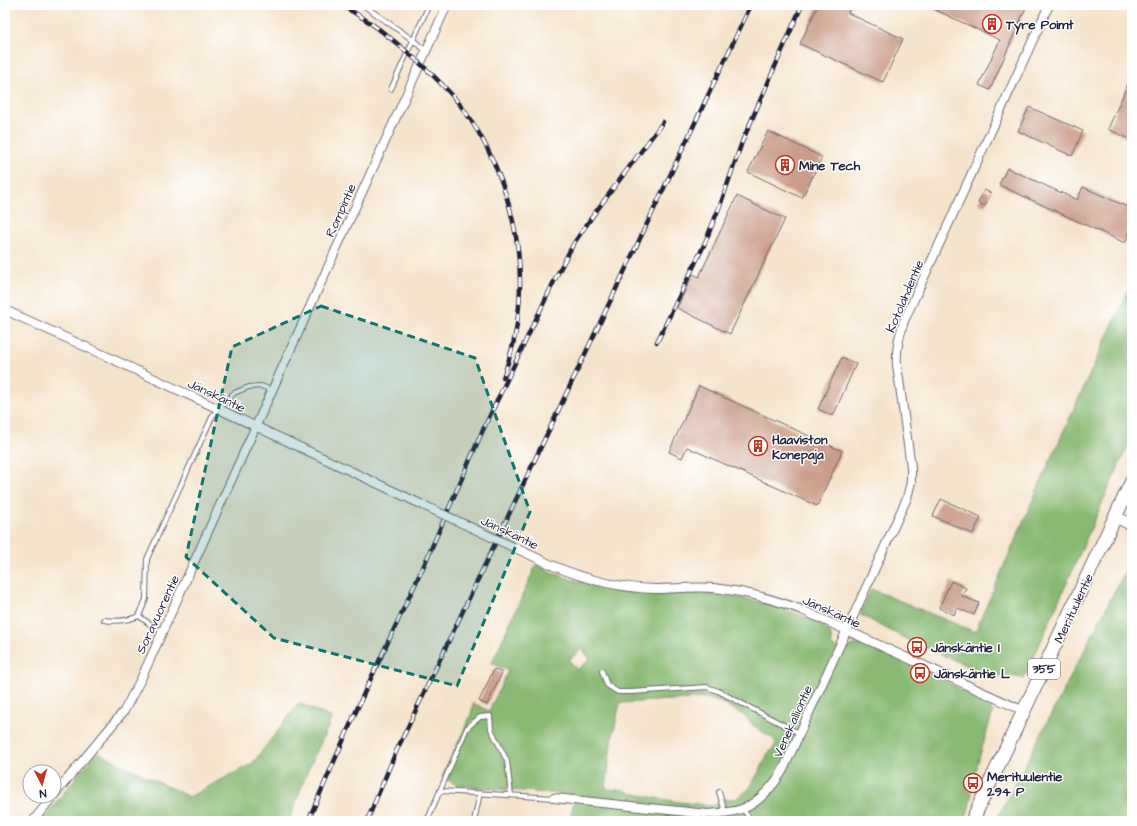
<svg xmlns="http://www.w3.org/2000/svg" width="1137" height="826" viewBox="0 0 1137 826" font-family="'Architects Daughter',sans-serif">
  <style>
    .forest { fill: #89b973; stroke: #566e57; fill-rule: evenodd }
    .building { fill: #ca9e8a }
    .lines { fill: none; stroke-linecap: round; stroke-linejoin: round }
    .service-casing { stroke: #6c666e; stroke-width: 6 }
    .minor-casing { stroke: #6c666e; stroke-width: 10 }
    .tertiary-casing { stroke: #6c666e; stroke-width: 13 }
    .primary-casing { stroke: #6c666e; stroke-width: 15 }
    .service { stroke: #fff; stroke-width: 4 }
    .minor { stroke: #fff; stroke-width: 8 }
    .tertiary { stroke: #fff; stroke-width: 11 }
    .primary { stroke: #fff; stroke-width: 13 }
    .rail-casing { stroke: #22223b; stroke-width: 4.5 }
    .rail { stroke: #fff; stroke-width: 3; stroke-dasharray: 9; stroke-linecap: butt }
    .minor-bridge-casing { stroke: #6c666e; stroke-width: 10; stroke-linecap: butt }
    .minor-bridge { stroke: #fff; stroke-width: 8 }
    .marked { fill: #0f766e; fill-opacity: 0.2; stroke: #0f766e; stroke-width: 3; stroke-dasharray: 8 5; stroke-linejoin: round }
    .labels { text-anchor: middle; stroke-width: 3; stroke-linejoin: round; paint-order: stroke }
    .shield { fill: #fff; stroke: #646476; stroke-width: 1 }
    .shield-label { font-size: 12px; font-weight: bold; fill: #22223b }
    .poi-label { font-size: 13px; font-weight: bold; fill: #22223b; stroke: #fff; text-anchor: start }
    .street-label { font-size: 13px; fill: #22223b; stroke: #fff }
  </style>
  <rect width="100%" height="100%" fill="#fff"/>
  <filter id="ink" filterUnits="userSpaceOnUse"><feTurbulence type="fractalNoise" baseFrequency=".025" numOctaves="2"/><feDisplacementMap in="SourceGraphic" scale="8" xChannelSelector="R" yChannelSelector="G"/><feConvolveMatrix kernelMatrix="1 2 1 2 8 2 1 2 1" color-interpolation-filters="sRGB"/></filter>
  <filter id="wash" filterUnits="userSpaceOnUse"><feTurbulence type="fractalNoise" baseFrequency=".012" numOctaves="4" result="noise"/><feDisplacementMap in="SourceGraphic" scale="16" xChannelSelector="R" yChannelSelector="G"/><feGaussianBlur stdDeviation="0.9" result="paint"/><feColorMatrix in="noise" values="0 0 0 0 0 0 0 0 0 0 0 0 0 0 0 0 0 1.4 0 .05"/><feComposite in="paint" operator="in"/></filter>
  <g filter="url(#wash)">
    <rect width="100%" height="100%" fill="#f5e4cc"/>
    <g class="forest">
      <polygon points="1132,282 1132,436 1024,679 1019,677 991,676 906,639 861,615 861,613 871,589 975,632 1045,472"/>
      <polygon points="1132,558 1132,821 996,821"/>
      <path d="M536,565C565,579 594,588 626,592C654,596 681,592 709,594C741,596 773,604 803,616C811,619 821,623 827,629C832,634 832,641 831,646L843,651C850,646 855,644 864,644L940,678L984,703L993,711L975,772L967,790L972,793L968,812L963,821H570L575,795L459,786L442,777L471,715L473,703L489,711L508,671L492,663ZM582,649L590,659L577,670L569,660ZM706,698L722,703L745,716L755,727L774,739L776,743L774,747L768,753L761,768L749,789L736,799H726L713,806L678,802L630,793L624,790L606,789L611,744L620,703Z"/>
      <polygon points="299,703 332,718 305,777 289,821 41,821 97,752 189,797 253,763"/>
    </g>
    <g id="blocks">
      <g class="building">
        <polygon points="818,5 851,5 848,13 903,39 883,82 800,44"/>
        <polygon points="925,5 1027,5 990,90 979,85 1000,40"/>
        <polygon points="1132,75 1132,140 1108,129"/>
        <polygon points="1029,107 1083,131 1072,156 1018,131"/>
        <polygon points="768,131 822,157 802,198 748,172"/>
        <polygon points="1007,168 1077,200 1083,187 1132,209 1132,227 1125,243 999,185"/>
        <polygon points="984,190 991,193 985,206 978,203"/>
        <polygon points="737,196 785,219 730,334 677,308 693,274 699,277"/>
        <polygon points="842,357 856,364 833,416 818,409"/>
        <polygon points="699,386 842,451 817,506 687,447 682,458 669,452"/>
        <polygon points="941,499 981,517 973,534 933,516"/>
        <polygon points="951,581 966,588 962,596 979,603 974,615 957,608 954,615 939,608"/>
        <polygon points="494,669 502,673 487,705 479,701"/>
      </g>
    </g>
  </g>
  <g filter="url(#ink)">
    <use href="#blocks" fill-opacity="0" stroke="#6c666e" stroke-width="1"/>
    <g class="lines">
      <defs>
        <g id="service">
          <polyline points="363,5 413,40 426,51"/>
          <polyline points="391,89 429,5"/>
          <polyline points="139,616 155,628 163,631"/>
          <path d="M104,620C117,622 127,621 139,616L146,599L147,559L213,415L234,393L249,387L261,386L272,390"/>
          <polyline points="602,671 607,685 618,692 631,692 707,687 718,691 799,733"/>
          <polyline points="440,791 554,798"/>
          <polyline points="719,792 725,812"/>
          <polyline points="743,809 751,821"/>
          <polyline points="427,821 467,728 480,717 490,716 491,729 507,761 511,795"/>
          <polyline points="474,821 480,793"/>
        </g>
        <g id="minor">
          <polyline points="5,310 108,357 425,506"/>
          <path d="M554,566C587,580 619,588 655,589C674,589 693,586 713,588C744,591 773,599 802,610L1024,711"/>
          <polyline points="54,795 124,711 141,679 447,5"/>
          <path d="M554,798L707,814C719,813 731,813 742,809C759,803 774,785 783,770L907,498L911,482V467L897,365C896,348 899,337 904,321L1049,5"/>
          <polyline points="33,821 53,796"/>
        </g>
        <polyline id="tertiary" points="1116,517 1132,525"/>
        <polyline id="primary" points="972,821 1132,481"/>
      </defs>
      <use href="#service" class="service-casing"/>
      <use href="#minor" class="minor-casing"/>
      <use href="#tertiary" class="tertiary-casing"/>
      <use href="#primary" class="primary-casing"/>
      <use href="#service" class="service"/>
      <use href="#minor" class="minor"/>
      <use href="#tertiary" class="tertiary"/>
      <use href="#primary" class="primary"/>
      <defs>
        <g id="rail">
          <path d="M340,5C367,18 391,38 414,58C431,73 450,91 464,110C505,167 527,246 518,316C516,337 510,358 503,378"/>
          <polyline points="657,342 704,245 721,203 742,142 802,5"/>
          <polyline points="308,821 365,691 425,563 482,432 559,271 574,243 594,214 663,122"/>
          <polyline points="367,821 395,754 751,5"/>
        </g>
      </defs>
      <use href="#rail" class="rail-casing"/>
      <use href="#rail" class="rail"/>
      <defs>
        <polyline id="minor-bridge" points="425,506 554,566"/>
      </defs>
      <use href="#minor-bridge" class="minor-bridge-casing"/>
      <use href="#minor-bridge" class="minor-bridge"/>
    </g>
  </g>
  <path class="marked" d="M321,306L475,358L530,512L457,686L274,638L186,557L232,347Z"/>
  <defs>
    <symbol id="building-ring" viewBox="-11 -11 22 22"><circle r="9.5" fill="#fff" stroke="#c8321e" stroke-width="1.5"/><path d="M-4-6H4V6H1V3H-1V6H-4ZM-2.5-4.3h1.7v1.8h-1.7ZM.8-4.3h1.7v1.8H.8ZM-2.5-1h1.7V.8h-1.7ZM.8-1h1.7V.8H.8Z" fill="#c8321e"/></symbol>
    <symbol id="bus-ring" viewBox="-11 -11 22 22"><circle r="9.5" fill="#fff" stroke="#c8321e" stroke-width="1.5"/><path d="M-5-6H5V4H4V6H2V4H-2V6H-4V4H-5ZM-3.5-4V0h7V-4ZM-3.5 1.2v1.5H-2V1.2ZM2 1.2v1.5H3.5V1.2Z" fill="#c8321e"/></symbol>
  </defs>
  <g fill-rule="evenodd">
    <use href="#building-ring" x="981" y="13" width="22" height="22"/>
    <use href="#building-ring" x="774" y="154" width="22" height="22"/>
    <use href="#building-ring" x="747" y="435" width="22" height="22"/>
    <use href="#bus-ring" x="906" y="636" width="22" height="22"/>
    <use href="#bus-ring" x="909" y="662" width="22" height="22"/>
    <use href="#bus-ring" x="962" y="772" width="22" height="22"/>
  </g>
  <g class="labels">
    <rect class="shield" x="1028" y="659" width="32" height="20" rx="3"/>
    <g class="shield-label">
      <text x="1044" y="673">355</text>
    </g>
    <g class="poi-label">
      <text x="1006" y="29">Tyre Poimt</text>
      <text x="799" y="170">Mine Tech</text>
      <text x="772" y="444">Haaviston<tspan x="772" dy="15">Konepaja</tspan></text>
      <text x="931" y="652">Jänskäntie I</text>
      <text x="934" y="678">Jänskäntie L</text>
      <text x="987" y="781">Merituulentie<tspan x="987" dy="15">294 P</tspan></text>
    </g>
    <g class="street-label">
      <text transform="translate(340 210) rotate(-66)" y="5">Rompintie</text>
      <text transform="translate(904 296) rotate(-67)" y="5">Kotolahdentie</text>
      <text transform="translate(217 395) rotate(25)" y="5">Jänskäntie</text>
      <text transform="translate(510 532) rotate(25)" y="5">Jänskäntie</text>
      <text transform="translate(1073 608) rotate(-65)" y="5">Merituulentie</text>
      <text transform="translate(832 611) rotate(24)" y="5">Jänskäntie</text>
      <text transform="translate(157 614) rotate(-65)" y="5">Soravuorentie</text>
      <text transform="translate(792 721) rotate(-66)" y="5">Venekalliontie</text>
    </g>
  </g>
  <rect width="1137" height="826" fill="none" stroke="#fff" stroke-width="20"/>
  <g transform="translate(42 784) rotate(174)"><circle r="19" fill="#ffffff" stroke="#a7a7b1"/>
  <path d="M0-3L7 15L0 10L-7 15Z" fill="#c8321e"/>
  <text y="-6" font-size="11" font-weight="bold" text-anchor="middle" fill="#22223b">N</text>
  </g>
</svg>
